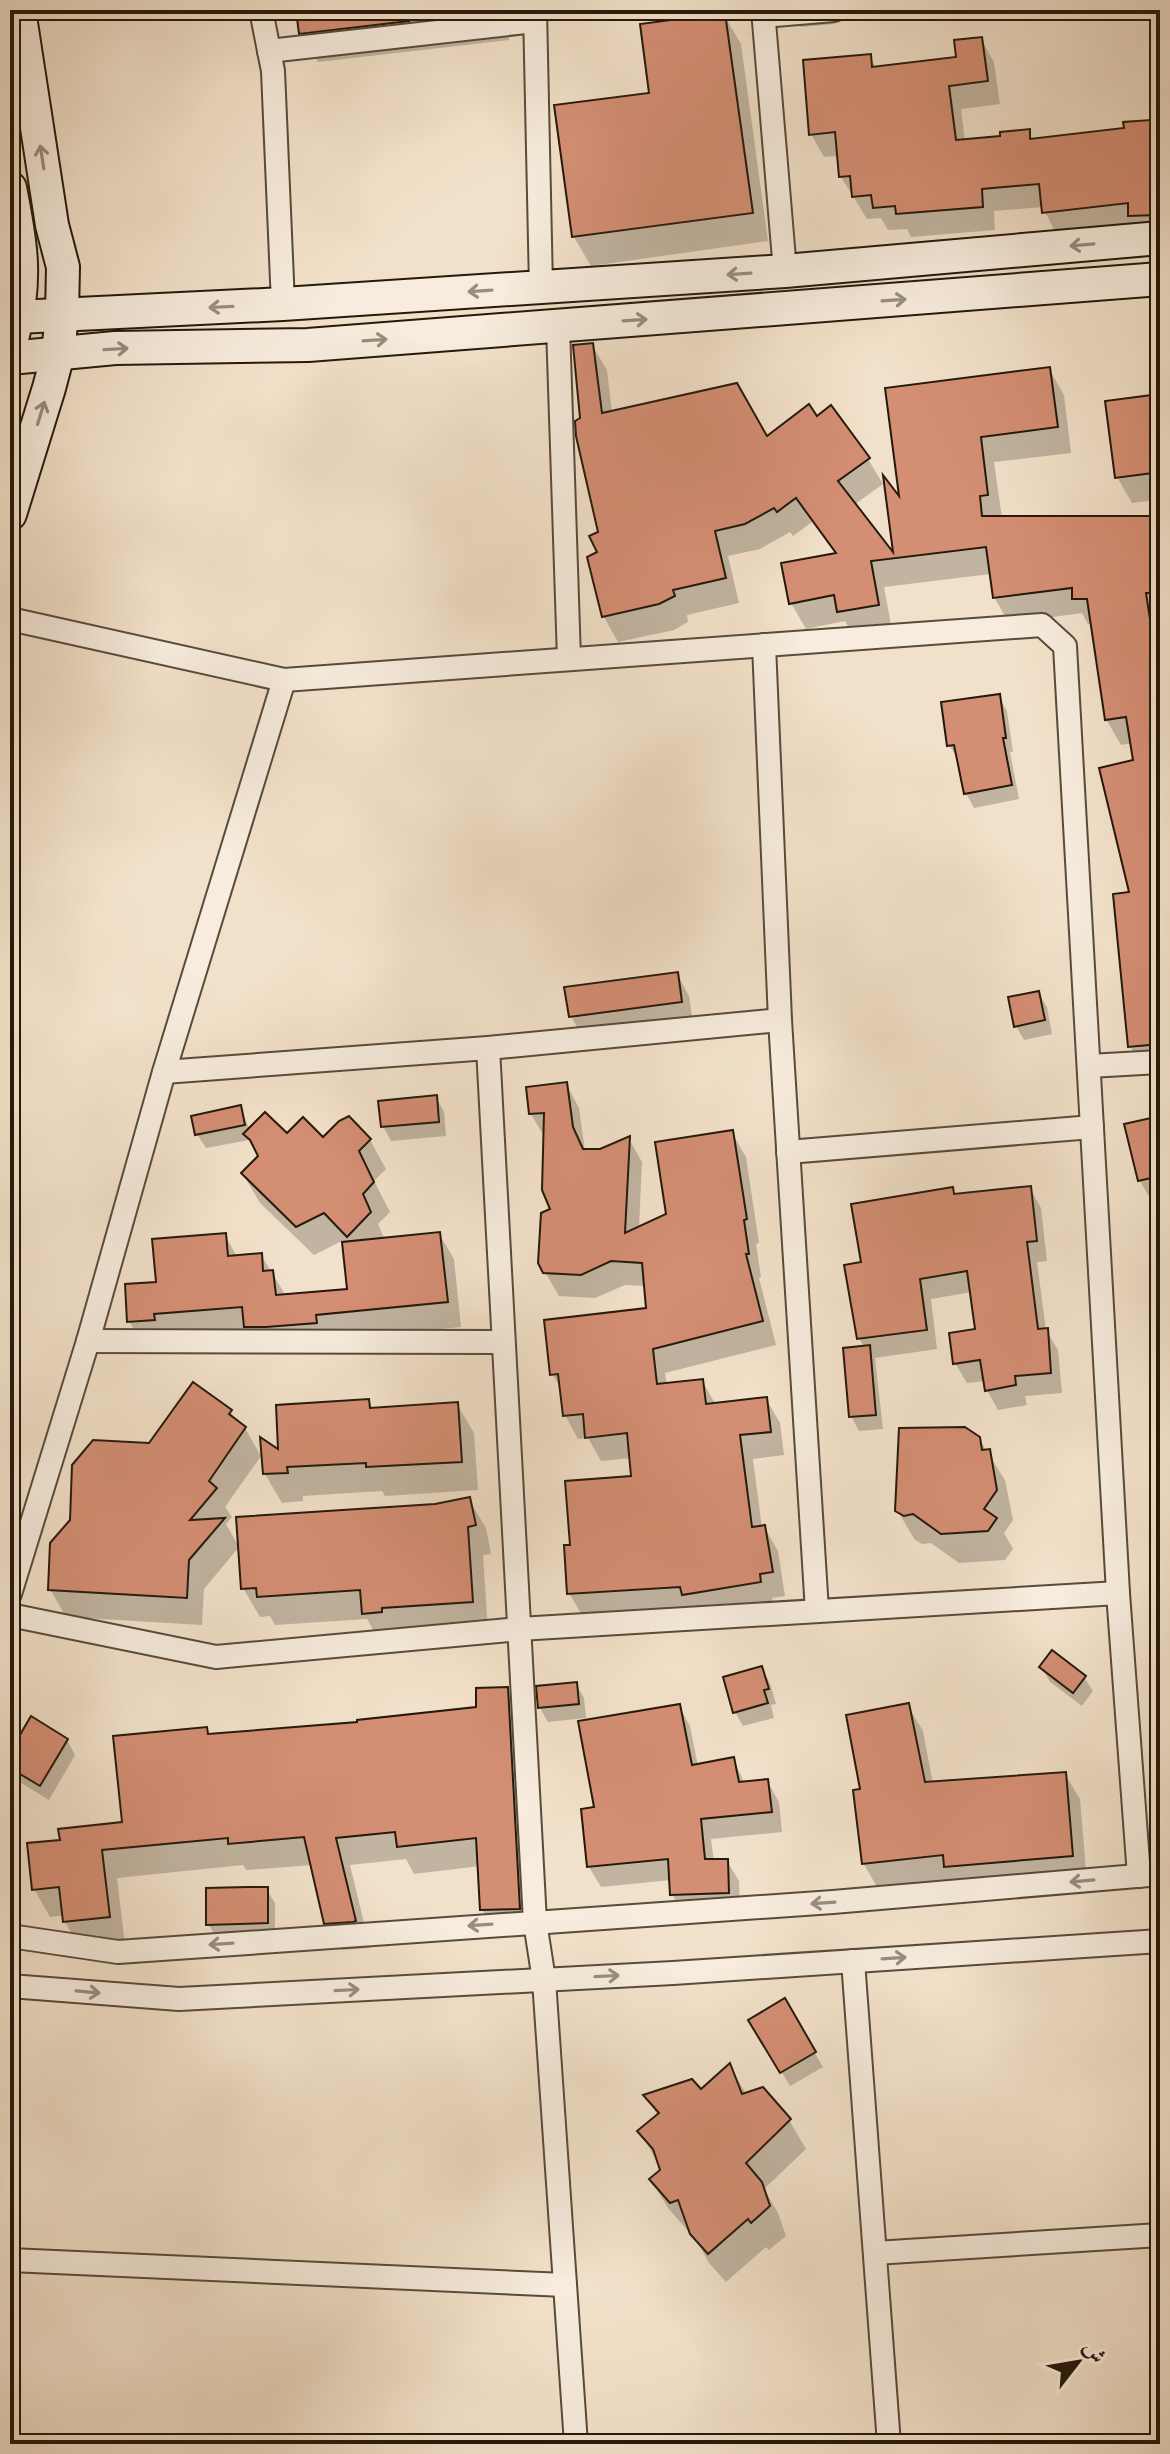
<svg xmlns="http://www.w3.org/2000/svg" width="1170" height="2454" viewBox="0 0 1170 2454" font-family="'Libre Bodoni',Amiri,serif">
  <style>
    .shadow { fill: #0003 }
    .building { fill: #d48e74; stroke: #25190b; stroke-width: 2 }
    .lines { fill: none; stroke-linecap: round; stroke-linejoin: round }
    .street-casing { stroke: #584b3b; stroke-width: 26 }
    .secondary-casing { stroke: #25190b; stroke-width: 36 }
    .street { stroke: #f7ecdd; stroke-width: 22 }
    .secondary { stroke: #f7ecdd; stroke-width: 32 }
    .oneway { stroke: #988d7e }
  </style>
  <rect width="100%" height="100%" fill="#f2e1ca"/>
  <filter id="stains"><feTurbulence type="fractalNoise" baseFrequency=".0025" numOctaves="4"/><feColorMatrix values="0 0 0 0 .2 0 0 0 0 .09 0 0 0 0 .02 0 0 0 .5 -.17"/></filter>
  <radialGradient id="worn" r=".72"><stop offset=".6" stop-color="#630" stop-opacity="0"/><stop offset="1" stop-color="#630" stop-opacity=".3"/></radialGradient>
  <g class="shadow">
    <polygon points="298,10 505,10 509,40 318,62 301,33"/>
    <polygon points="791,10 845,10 834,24 801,27"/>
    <polygon points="724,15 741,44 768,241 591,266 574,237 651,94"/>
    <polygon points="981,39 994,62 1000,104 961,109 965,141 1003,138 1028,131 1034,141 1126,129 1150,122 1160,140 1160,238 1057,236 1043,207 994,211 995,230 911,237 907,229 888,230 881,218 867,219 841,177 839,156 824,157 811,134 870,56 876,68 958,59"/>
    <polygon points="592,345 607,370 612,413 766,438 817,418 868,459 883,484 854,505 896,559 886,482 901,503 1049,369 1064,395 1071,453 994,462 1002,518 1155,518 1160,527 1160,589 1154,582 1160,623 1160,1070 1145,1072 1130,1046 1136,762 1133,743 1121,745 1106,719 1092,624 1088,624 1082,613 1009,623 994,597 991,574 884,587 892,630 854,637 845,621 806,629 791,603 836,555 812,522 793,536 790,532 760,549 728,556 739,603 687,615 688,622 674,630 618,642 604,617 600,533 582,419"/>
    <polygon points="1160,396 1160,507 1156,500 1132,503 1117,477"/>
    <polygon points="999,697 1007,711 1013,752 1010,752 1019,799 974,808 966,793 958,759 949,745"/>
    <polygon points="677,974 689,996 693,1023 583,1038 571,1016"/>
    <polygon points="1038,993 1047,1007 1052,1034 1024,1040 1016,1026"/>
    <polygon points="566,1084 579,1108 585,1151 601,1151 629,1139 642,1162 639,1228 668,1215 732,1133 746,1157 759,1243 756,1244 761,1277 759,1278 776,1345 665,1373 667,1385 702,1381 716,1405 766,1399 780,1423 784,1455 753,1459 762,1528 764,1527 778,1551 785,1596 772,1598 774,1606 583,1617 569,1593 572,1547 633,1478 631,1458 601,1461 588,1438 578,1439 565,1415 562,1390 552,1374 649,1309 646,1286 625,1285 595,1298 559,1296 545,1272 553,1210 545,1138 531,1114"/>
    <polygon points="436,1097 444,1112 446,1136 391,1141 383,1126"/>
    <polygon points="240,1107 250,1130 323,1140 370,1140 386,1169 374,1181 390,1212 378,1224 385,1240 439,1234 454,1259 461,1327 330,1340 144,1347 129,1321 158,1284 225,1235 237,1257 261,1255 286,1296 349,1290 344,1244 342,1241 314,1255 260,1203 243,1174 259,1158 249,1140 206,1148 197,1134"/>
    <polygon points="1160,1118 1160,1206 1155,1207 1140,1181 1127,1126"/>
    <polygon points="1030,1188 1041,1208 1047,1261 1037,1262 1046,1330 1058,1350 1062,1393 1025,1396 1027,1405 998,1410 987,1390 985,1381 967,1383 955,1363 977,1331 972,1292 931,1299 937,1349 875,1358 883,1429 859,1431 851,1416 865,1348 859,1338 864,1263 952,1189 956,1196"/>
    <polygon points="368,1401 373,1409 457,1404 474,1433 478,1490 385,1496 382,1491 303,1496 303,1501 282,1503 265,1474 281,1453"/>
    <polygon points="230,1411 237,1422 245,1428 261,1456 225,1507 232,1517 226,1524 239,1547 204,1589 202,1625 66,1617 50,1589 150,1445"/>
    <polygon points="979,1439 1005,1480 1013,1520 1004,1533 1013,1549 1005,1560 959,1563 931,1543 922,1544 915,1540 897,1510"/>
    <polygon points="469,1500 486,1528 491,1554 483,1555 488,1630 380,1642 367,1619 275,1625 270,1616 260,1617 243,1588 436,1506"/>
    <polygon points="1042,1668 1084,1677 1093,1691 1082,1706 1050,1682"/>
    <polygon points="762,1669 770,1683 776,1704 771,1705 774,1718 743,1726 735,1712"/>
    <polygon points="576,1684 584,1698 586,1718 548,1722 540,1708"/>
    <polygon points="507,1689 523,1717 535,1936 498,1937 482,1909 480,1866 414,1874 406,1859 350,1865 370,1948 342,1950 326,1923 312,1865 246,1870 243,1865 117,1878 125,1945 81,1949 65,1922 64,1915 50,1917 34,1889 62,1841 124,1824 206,1729 210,1736 360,1724 478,1709"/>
    <polygon points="679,1706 690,1726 698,1766 733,1759 745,1784 767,1781 779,1802 782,1832 711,1839 714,1861 727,1861 739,1881 740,1913 684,1915 672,1894 671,1880 601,1887 589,1867 597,1809"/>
    <polygon points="908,1706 923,1731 933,1784 1065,1774 1080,1799 1087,1882 878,1889 864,1864 862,1791"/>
    <polygon points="67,1740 75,1755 49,1800 13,1778 10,1772 10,1756"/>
    <polygon points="266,1889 275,1903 275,1937 217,1938 208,1924"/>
    <polygon points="784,2001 823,2067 790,2086 751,2020"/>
    <polygon points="730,2066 746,2094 789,2120 806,2149 764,2189 778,2213 786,2236 769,2250 766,2247 726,2282 709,2263 691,2230 688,2231 668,2208 651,2180 662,2170 640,2132 658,2116 646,2096 701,2092"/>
  </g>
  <g class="building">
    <polygon points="296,10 408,10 409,21 299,34"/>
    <polygon points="725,13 753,213 572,237 554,105 649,93 640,24"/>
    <polygon points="982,37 988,81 949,86 956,140 1000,136 1000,132 1030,129 1030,139 1124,128 1123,122 1151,120 1157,215 1128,216 1128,203 1042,213 1039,184 982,189 983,207 896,214 895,206 873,208 871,195 852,197 850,176 839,177 835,132 809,135 803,60 871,54 872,67 956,57 954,40"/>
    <polygon points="593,343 602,413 737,383 767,436 809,404 817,416 831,405 870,458 838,481 893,552 883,475 899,496 885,388 1050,367 1058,427 981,437 988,495 980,496 982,516 1156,516 1156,535 1160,535 1160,564 1153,564 1153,593 1146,593 1156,658 1160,657 1160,1044 1128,1047 1113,894 1129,892 1099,768 1133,760 1126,717 1105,720 1087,599 1072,599 1072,588 993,598 986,547 871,561 879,605 837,612 834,595 789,604 781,563 836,553 796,498 777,512 774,508 745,524 715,531 726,578 673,590 675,596 659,604 602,617 587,557 597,552 589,536 598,532 576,436 575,421 580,418 573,345"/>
    <polygon points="1160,394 1160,472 1115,478 1105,401"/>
    <polygon points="1000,694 1006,738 1003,738 1012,785 964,794 954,745 947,746 941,702"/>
    <polygon points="678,972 682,1002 569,1017 564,987"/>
    <polygon points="1039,991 1045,1020 1014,1027 1008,997"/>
    <polygon points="567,1082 573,1127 583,1149 600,1149 630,1136 625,1233 666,1214 655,1142 733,1130 747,1219 744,1220 749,1254 746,1254 763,1321 653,1349 657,1384 703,1379 706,1404 767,1397 771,1432 740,1435 752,1527 765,1525 773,1572 760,1574 761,1582 682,1595 680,1587 567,1594 564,1545 570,1545 565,1481 631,1476 627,1433 585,1438 583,1414 563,1416 558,1374 550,1375 544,1320 646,1308 642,1263 611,1261 581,1275 543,1273 538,1263 541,1213 550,1209 542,1190 544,1113 529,1114 526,1087"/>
    <polygon points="437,1095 439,1122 381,1127 378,1101"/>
    <polygon points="241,1105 245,1125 195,1135 191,1116"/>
    <polygon points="265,1112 287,1133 303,1117 323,1137 339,1121 349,1116 371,1139 359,1151 374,1182 363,1194 371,1212 347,1237 324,1213 296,1227 241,1173 258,1156 250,1140 243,1134"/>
    <polygon points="1160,1116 1160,1176 1138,1181 1124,1124"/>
    <polygon points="1031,1186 1037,1241 1027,1242 1038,1329 1048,1328 1051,1373 1015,1376 1016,1385 985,1391 980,1360 953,1364 949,1333 975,1329 967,1271 920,1279 927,1330 857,1339 844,1265 861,1262 851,1204 953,1187 954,1194"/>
    <polygon points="440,1232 448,1302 316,1315 317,1323 266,1327 244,1327 242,1307 154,1314 155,1320 127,1322 125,1284 156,1282 152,1239 226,1233 228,1256 262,1253 263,1271 273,1270 276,1295 347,1289 342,1242"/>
    <polygon points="870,1345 876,1415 849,1417 843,1348"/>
    <polygon points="193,1382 232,1410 229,1414 246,1427 209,1481 217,1488 190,1520 225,1518 189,1560 187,1598 48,1590 50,1543 70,1520 72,1465 93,1440 149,1443"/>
    <polygon points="369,1399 370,1408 458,1402 462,1462 366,1467 366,1463 287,1467 288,1473 263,1474 260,1437 278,1449 276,1405"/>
    <polygon points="965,1427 980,1437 982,1450 990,1449 997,1490 984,1509 997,1518 988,1531 941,1534 913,1514 904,1516 895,1511 899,1428"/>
    <polygon points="470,1497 476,1525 468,1527 473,1602 382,1608 382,1612 362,1614 360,1590 257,1597 256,1588 241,1589 236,1517 435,1504"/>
    <polygon points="1052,1650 1086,1676 1073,1693 1039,1667"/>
    <polygon points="762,1666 769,1689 764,1690 768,1703 733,1713 723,1677"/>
    <polygon points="577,1682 579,1704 538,1708 536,1686"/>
    <polygon points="508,1687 520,1909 480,1910 476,1838 397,1847 395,1832 336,1838 356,1921 353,1922 324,1924 304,1837 228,1844 228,1838 102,1850 110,1917 63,1922 59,1887 32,1890 27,1843 60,1840 58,1829 122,1822 113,1736 207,1727 208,1734 357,1722 357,1720 476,1707 476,1688"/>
    <polygon points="909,1703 925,1782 1066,1772 1073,1856 944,1867 943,1855 862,1864 853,1790 860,1789 846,1715"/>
    <polygon points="680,1704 692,1765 734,1757 739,1782 768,1779 772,1812 701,1819 705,1859 728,1859 729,1893 670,1895 668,1859 587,1867 581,1809 594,1807 578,1721"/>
    <polygon points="31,1716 68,1739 40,1786 10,1768 10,1752"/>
    <polygon points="247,1887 268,1887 268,1923 206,1925 206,1888"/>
    <polygon points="785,1998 816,2052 780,2073 748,2020"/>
    <polygon points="730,2063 742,2094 763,2087 791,2119 746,2163 762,2182 770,2206 751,2223 748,2219 708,2254 690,2234 678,2200 670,2203 649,2179 660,2170 653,2149 637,2131 659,2113 643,2095 692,2079 701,2089"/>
  </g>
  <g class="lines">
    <defs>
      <g id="street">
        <polyline points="261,10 273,71 283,304"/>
        <polyline points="535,10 541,287"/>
        <polyline points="763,10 785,271"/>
        <polyline points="763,16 834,10"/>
        <polyline points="269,51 535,21"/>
        <polyline points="558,326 569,659"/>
        <polyline points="10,619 284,680 1042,625 1065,646 1118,1593 1139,1876"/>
        <polyline points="764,645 780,1020 817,1611"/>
        <polyline points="488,1048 535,1922 544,1980 576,2444"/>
        <polyline points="1089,1066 1160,1062"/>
        <polyline points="164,1072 488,1048 780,1020"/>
        <polyline points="788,1152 1092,1127"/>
        <polyline points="88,1341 503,1342"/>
        <polyline points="10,1594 88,1341 164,1072 284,680"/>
        <polyline points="10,1615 216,1657 519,1629 1118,1593"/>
        <polyline points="10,1936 118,1952 833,1902 1160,1874"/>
        <polyline points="853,1961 889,2444"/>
        <polyline points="10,1986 179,1999 673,1973 1160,1941"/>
        <polyline points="875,2253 1160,2235"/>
        <polyline points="10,2260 565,2285"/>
      </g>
      <g id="secondary">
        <path d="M10,188C21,243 27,279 13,335"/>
        <polyline points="17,317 283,304 785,271 1160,238"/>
        <polyline points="10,358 115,348 308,345 1160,279"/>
        <polyline points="10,514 49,388 58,354 62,314 63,267 52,225 19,10"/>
      </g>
    </defs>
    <use href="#street" class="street-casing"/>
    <use href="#secondary" class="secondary-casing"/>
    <use href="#street" class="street"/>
    <use href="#secondary" class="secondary"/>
  </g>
  <defs><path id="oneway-shaft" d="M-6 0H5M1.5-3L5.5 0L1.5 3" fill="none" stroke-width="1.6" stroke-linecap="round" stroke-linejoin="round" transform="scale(2)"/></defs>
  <g class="oneway">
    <use href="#oneway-shaft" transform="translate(42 157) rotate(-99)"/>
    <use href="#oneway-shaft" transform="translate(1082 245) rotate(175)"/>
    <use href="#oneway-shaft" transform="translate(739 274) rotate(176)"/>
    <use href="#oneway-shaft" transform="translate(480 291) rotate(176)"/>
    <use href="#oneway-shaft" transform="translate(894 300) rotate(-4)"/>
    <use href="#oneway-shaft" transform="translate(221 307) rotate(177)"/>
    <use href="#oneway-shaft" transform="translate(635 320) rotate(-4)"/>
    <use href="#oneway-shaft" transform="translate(375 340) rotate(-4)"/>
    <use href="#oneway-shaft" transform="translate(116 349) rotate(-3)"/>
    <use href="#oneway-shaft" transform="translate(41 413) rotate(-73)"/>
    <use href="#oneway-shaft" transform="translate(1082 1881) rotate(175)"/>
    <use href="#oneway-shaft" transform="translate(823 1903) rotate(176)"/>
    <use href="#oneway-shaft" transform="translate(480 1925) rotate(176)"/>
    <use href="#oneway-shaft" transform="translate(221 1944) rotate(176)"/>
    <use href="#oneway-shaft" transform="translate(894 1958) rotate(-4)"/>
    <use href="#oneway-shaft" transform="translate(607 1976) rotate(-3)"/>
    <use href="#oneway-shaft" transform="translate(347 1990) rotate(-3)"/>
    <use href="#oneway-shaft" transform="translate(88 1992) rotate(5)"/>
  </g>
  <rect width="1170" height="2454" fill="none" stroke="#f2e1ca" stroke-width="40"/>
  <rect x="12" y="12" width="1146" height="2430" fill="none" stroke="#25190b" stroke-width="4"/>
  <rect x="20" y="20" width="1130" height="2414" fill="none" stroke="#25190b" stroke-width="2"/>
  <g transform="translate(1078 2362) rotate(59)" stroke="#f7ecdd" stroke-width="6" paint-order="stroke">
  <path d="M0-6L14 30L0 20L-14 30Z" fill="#25190b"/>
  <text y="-12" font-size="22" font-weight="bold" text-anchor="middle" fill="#25190b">ش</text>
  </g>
  <rect width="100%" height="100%" filter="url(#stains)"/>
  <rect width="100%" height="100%" fill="url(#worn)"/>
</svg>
